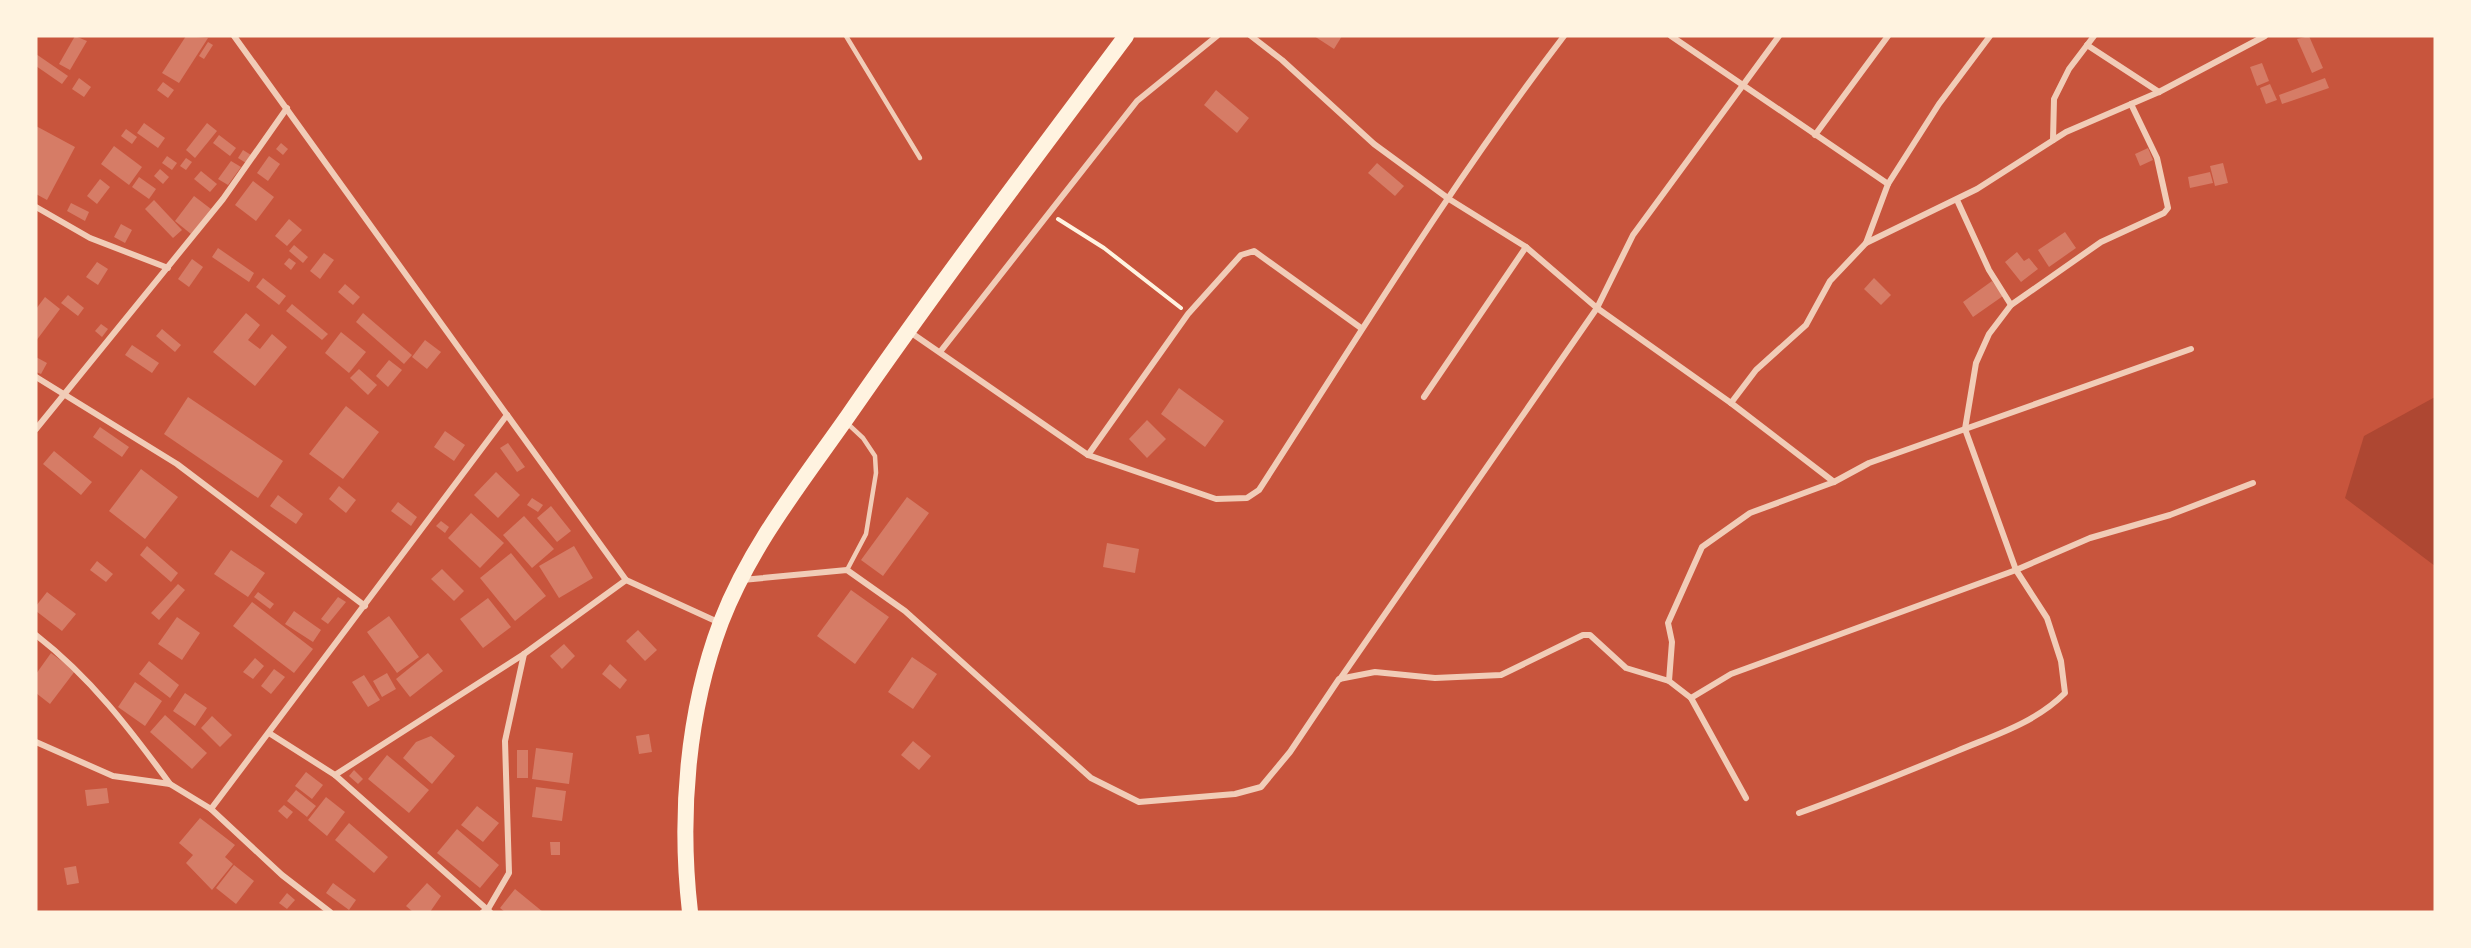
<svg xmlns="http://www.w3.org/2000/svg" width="2471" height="948" viewBox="0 0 2471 948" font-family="'Public Sans',sans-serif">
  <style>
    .green { fill: #ae4732 }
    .building { fill: #d67c66 }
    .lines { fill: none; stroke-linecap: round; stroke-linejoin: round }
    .path { stroke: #fff3e0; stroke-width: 4 }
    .service { stroke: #f1ccb7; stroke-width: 4.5 }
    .minor { stroke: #f1ccb7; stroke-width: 6 }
    .trunk { stroke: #fff3e0; stroke-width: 16 }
  </style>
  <rect width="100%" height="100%" fill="#c8553d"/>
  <polygon class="green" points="2435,397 2435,566 2345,498 2364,436"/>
  <g class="building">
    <polygon points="75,36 87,41 70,70 59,64"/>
    <polygon points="186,36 208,38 179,83 162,73"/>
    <polygon points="1314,36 1342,36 1334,49"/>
    <polygon points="2309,36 2323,68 2312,73 2297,39"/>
    <polygon points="208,42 213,45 204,59 199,56"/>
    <polygon points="36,54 68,76 62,84 36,66"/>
    <polygon points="2262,63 2269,81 2257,86 2250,67"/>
    <polygon points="79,78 91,87 84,97 72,89"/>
    <polygon points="2325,78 2329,88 2282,104 2279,95"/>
    <polygon points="163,82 174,90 168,98 157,90"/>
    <polygon points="2270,84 2277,100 2266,104 2260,88"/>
    <polygon points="1216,90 1249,118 1237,133 1204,105"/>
    <polygon points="144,123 165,138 158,148 137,133"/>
    <polygon points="207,123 217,131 195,158 186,150"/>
    <polygon points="36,126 75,147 47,200 36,194"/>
    <polygon points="126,129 137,137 132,144 121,136"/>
    <polygon points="219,135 236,148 230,156 213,143"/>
    <polygon points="281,143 288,149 283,155 276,149"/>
    <polygon points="114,146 142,167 129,185 101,164"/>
    <polygon points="2148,148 2153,160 2140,166 2135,154"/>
    <polygon points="243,150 251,155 246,163 238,158"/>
    <polygon points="167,156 177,163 172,170 162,163"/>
    <polygon points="269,156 280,164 268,181 257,173"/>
    <polygon points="186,158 192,162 186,170 180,166"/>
    <polygon points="231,161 241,167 228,185 218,179"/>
    <polygon points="1377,163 1404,186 1395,196 1368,173"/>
    <polygon points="2223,163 2228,183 2215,186 2210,166"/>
    <polygon points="160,169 169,177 163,184 154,176"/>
    <polygon points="201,171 217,184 210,192 194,179"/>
    <polygon points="2210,172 2213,183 2190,188 2188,177"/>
    <polygon points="139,177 156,189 149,199 132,187"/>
    <polygon points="100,179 110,187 97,204 87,196"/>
    <polygon points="253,181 274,197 256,221 235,205"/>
    <polygon points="194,196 211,209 191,234 175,221"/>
    <polygon points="154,200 182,230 173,238 145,209"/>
    <polygon points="71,203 89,212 85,221 67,211"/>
    <polygon points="289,219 302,230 287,246 275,236"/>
    <polygon points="121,224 132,230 125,243 114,237"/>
    <polygon points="2065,232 2076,248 2049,267 2038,250"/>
    <polygon points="294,245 308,257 303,263 289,251"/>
    <polygon points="218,248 254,273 249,282 212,257"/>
    <polygon points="2017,252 2024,261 2029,258 2038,269 2021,282 2005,262"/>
    <polygon points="324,253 334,260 320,279 310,271"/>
    <polygon points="289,258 296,263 291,270 284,264"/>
    <polygon points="192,259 203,267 189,287 178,279"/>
    <polygon points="97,262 108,269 98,285 86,277"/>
    <polygon points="263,278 286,296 279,305 256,287"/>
    <polygon points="1874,278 1891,295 1881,305 1864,289"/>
    <polygon points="1992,281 2003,296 1973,317 1963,302"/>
    <polygon points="345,284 360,297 353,305 338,292"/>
    <polygon points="68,295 84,308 78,316 61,303"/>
    <polygon points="45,297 60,309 36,341 36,309"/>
    <polygon points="292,304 328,334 322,340 286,311"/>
    <polygon points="246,313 260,325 248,340 260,349 272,334 287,347 255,386 213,352"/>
    <polygon points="363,313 412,355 404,364 356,322"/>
    <polygon points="101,324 108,329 102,337 95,331"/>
    <polygon points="162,329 181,345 175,352 156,336"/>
    <polygon points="341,332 366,352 349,373 325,353"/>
    <polygon points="425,340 441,352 427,369 412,357"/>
    <polygon points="132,345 159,363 152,373 125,355"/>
    <polygon points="36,357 47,363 41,374 36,372"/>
    <polygon points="389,360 402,370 388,387 376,376"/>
    <polygon points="359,369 377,385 368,395 350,378"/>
    <polygon points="1179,388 1224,421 1205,447 1161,414"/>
    <polygon points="188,397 283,461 258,498 164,434"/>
    <polygon points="346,406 379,432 343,479 309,454"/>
    <polygon points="1147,420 1166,439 1147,458 1129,439"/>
    <polygon points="100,427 129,447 122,457 93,437"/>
    <polygon points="445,431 465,445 454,461 434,447"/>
    <polygon points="508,443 525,467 517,472 500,448"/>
    <polygon points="54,451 92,482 81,495 43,464"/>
    <polygon points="141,469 178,497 145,539 109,511"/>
    <polygon points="496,472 520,495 498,518 474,495"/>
    <polygon points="339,486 356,500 346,513 329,499"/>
    <polygon points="278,495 303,514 296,524 270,506"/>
    <polygon points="907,497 929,513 883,576 861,560"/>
    <polygon points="532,498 543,505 538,512 527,505"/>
    <polygon points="398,502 417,517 411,526 391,511"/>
    <polygon points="551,506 571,531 557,542 537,518"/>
    <polygon points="471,513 504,543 480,568 448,538"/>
    <polygon points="524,516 554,549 532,568 503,535"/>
    <polygon points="441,521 449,527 445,533 436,526"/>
    <polygon points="1107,543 1139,549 1135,573 1103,567"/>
    <polygon points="147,546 178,573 171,582 140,555"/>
    <polygon points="574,546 593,578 559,598 539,566"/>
    <polygon points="231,550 265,573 248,597 214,574"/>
    <polygon points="511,553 546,596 515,621 480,578"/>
    <polygon points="97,561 113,574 106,582 90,570"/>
    <polygon points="442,569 464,591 454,601 431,579"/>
    <polygon points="178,584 185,590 159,620 151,613"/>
    <polygon points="851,590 889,617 855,664 817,636"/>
    <polygon points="47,592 76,614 62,631 36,611 36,606"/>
    <polygon points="258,592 274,604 270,609 254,597"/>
    <polygon points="338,597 346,602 328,624 321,619"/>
    <polygon points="488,598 511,627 483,648 460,619"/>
    <polygon points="252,602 313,649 294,673 233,626"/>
    <polygon points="294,611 321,630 313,642 285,624"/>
    <polygon points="389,616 419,657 397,673 367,632"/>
    <polygon points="177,617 200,633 182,660 158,644"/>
    <polygon points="638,630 657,650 645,661 626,641"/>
    <polygon points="564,644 575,656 562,669 550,656"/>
    <polygon points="51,653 75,671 50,704 36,693 36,674"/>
    <polygon points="428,653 443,671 410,697 396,679"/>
    <polygon points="912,657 937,674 913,709 888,692"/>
    <polygon points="255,658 264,666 253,679 243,672"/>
    <polygon points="149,661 179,685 170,698 139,674"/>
    <polygon points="610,664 627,680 620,689 602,674"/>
    <polygon points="274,669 285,677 271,694 261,686"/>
    <polygon points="387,673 396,689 382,697 373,681"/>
    <polygon points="364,675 380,700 368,707 352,682"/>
    <polygon points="135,682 162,701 145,726 118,707"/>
    <polygon points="185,693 207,708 195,726 173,711"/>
    <polygon points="165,715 207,753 192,769 150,732"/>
    <polygon points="212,716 232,735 220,747 201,728"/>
    <polygon points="649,734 652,752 639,754 636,736"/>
    <polygon points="431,736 455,756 432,784 403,758 416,742"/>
    <polygon points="913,741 931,756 919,770 901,755"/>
    <polygon points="536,748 573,753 569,784 532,779"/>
    <rect x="517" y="750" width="11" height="28"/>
    <polygon points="387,755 429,790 409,813 368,779"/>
    <polygon points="354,770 363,779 358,784 349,776"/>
    <polygon points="306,772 323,785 312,799 295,786"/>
    <polygon points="536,787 566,791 562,821 532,817"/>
    <polygon points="107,788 109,803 87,806 85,790"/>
    <polygon points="296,790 316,806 307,817 287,801"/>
    <polygon points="326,797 345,812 327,836 308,820"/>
    <polygon points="284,805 293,812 287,819 278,811"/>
    <polygon points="477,806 499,823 483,842 461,825"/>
    <polygon points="200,818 235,845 225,857 233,864 212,890 186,863 193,855 179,843"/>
    <polygon points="349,823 388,857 374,873 335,840"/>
    <polygon points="457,829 499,865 480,888 437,853"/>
    <polygon points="550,842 560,842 560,855 551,855"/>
    <polygon points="234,865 254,881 236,904 216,888"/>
    <polygon points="76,866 79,883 67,885 64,868"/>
    <polygon points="333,883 356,900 349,910 326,893"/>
    <polygon points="427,883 441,896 430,912 413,912 406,906"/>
    <polygon points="515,889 543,912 505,912 500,908"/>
    <polygon points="287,893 295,900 287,909 279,903"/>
  </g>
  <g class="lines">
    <polyline class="path" points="1058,219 1104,248 1181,308"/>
    <g class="service">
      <polyline points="846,36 920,158"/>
      <polyline points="847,570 866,534 876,473 875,456 863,438 848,424"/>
    </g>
    <g class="minor">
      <polyline points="234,36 626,580 720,623"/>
      <polyline points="1251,36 1282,60 1374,144 1449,199 1526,247 1597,308 1731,403 1834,482"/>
      <polyline points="1671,36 1888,184"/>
      <polyline points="2087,45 2159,92"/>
      <polyline points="1815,135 1888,36"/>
      <polyline points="2053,140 2054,99 2069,69 2094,36"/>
      <polyline points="1957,200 1989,270 2011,305"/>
      <polyline points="36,207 90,238 168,268"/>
      <polyline points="1866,243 1888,184 1939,104 1990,36"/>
      <path d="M910,332L1088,455L1216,499L1247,498L1259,490C1358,337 1453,181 1564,36"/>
      <polyline points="940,352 1137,101 1217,36"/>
      <polyline points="36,377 177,464 365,606"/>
      <polyline points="1424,397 1526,247"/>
      <polyline points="1731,403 1756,370 1806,325 1830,281 1866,243 1977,189 2066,132 2159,92 2265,36"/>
      <polyline points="36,429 223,199 287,108"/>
      <polyline points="1088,455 1188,314 1241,255 1254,251 1361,328"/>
      <polyline points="742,580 847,570 905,611 1091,778 1139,802 1235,794 1261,787 1290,752 1339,679 1375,672 1435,678 1501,675 1583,635 1590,635 1626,668 1669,681"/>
      <path d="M36,635C90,677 130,729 170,784"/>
      <polyline points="1340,679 1597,308 1633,235 1779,36"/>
      <polyline points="1691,698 1731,674 2016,570 2090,538 2170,515 2253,483"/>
      <polyline points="269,733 335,775 490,912"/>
      <polyline points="36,742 113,776 170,784 211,809 282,875 330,912"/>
      <polyline points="335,775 524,654 626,580"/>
      <polyline points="1746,798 1691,698 1669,681 1672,642 1668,623 1702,547 1750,513 1834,482 1869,463 2191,349"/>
      <polyline points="211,809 507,415"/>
      <path d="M1799,813C1852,794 1904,773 1957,751C1995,735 2035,723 2065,693L2061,661L2047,618L2016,570L1965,429L1976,363L1989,334L2011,305L2101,242L2164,213L2168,208L2157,158L2131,104"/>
      <polyline points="483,912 488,909 509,873 505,741 524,654"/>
    </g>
    <path class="trunk" d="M690,912C679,817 687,712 721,622C751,545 801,483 848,416C937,287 1032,162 1126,36"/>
  </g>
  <rect width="2471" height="948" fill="none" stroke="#fff3e0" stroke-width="75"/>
</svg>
